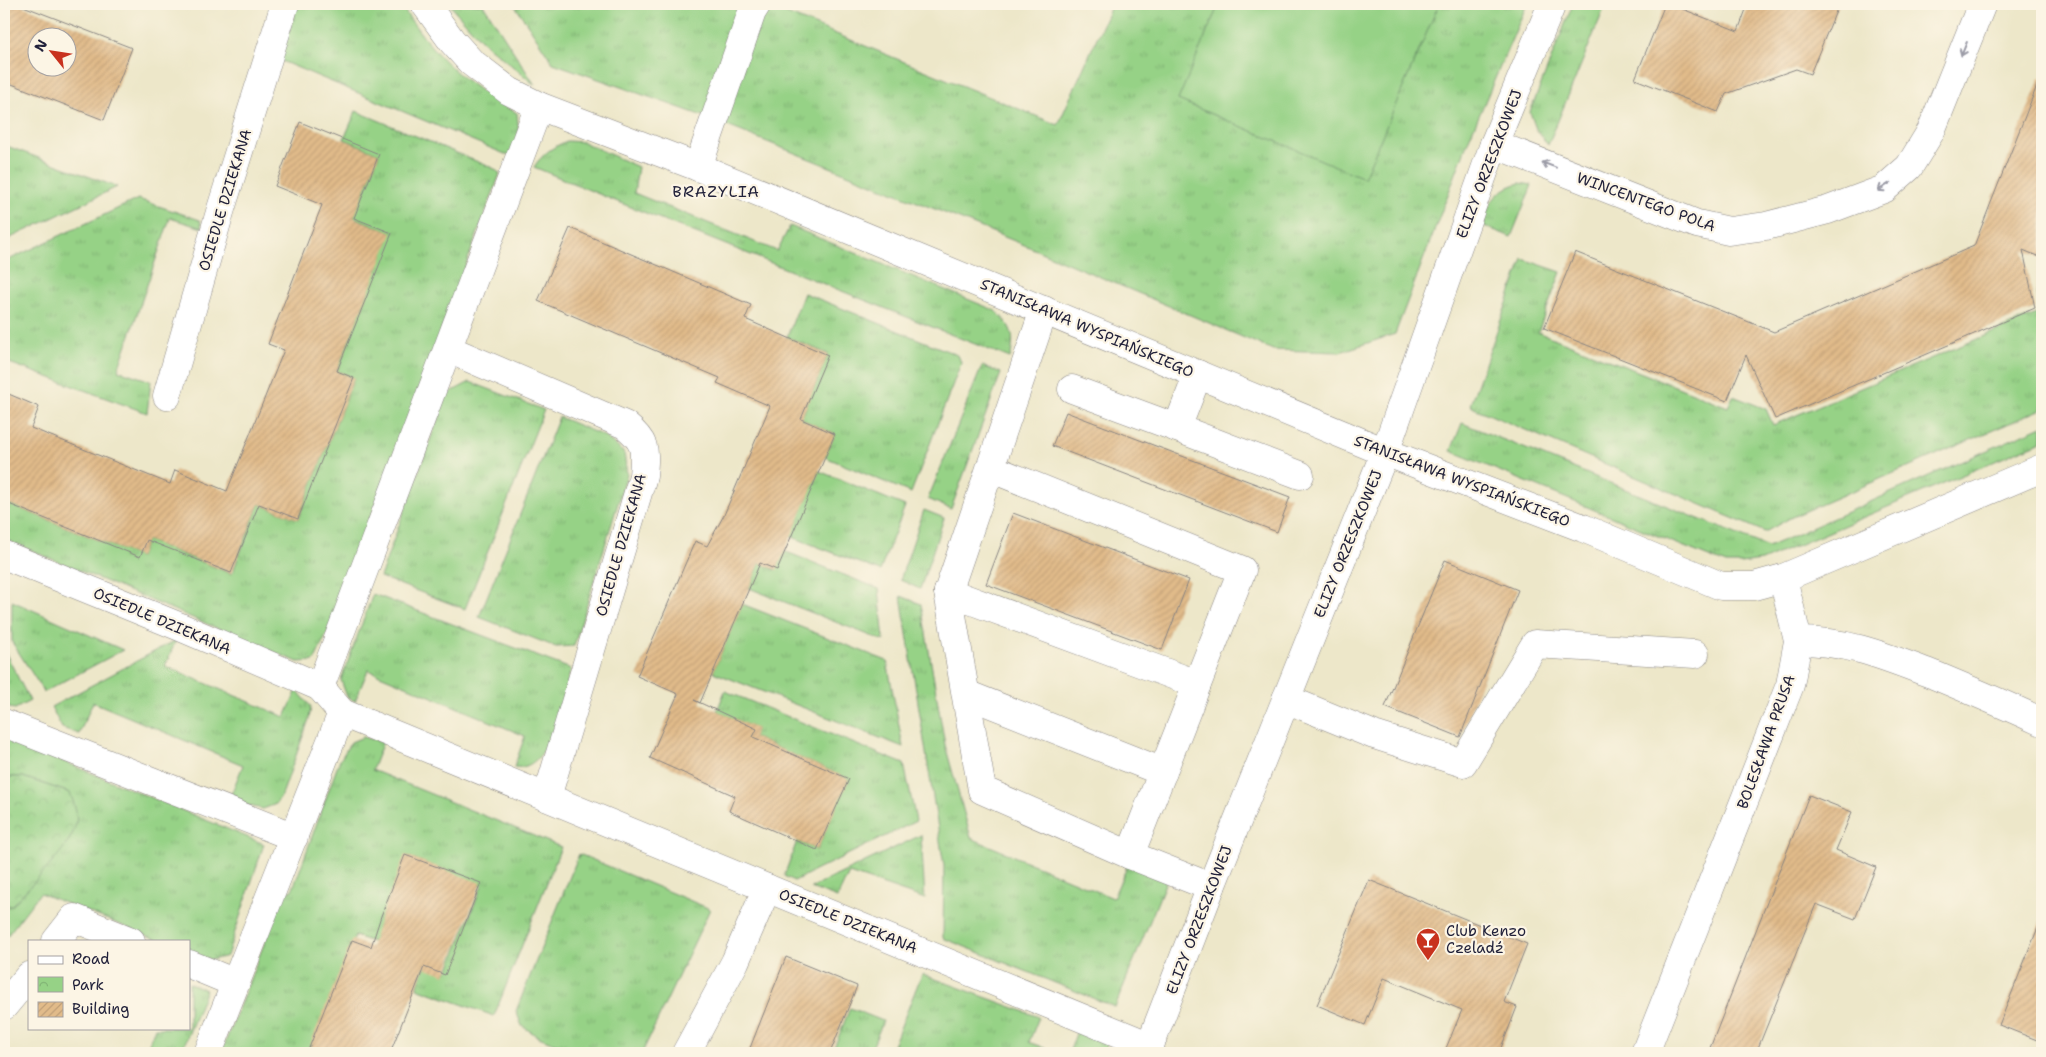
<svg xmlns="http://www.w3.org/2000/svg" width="2046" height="1057" viewBox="0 0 2046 1057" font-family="'Shantell Sans',sans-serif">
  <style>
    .grass { fill: url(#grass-tufts); stroke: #5c7a60 }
    .park { fill: url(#park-crowns); stroke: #5c7a60 }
    .pitch { fill: #96d286; stroke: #5c7a60 }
    .building { fill: url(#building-hatch); fill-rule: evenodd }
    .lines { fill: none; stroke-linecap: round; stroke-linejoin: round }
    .minor-casing { stroke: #888482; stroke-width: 29 }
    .minor { stroke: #fff; stroke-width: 28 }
    .oneway { stroke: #9c9ca7 }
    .labels { text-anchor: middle; stroke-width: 4.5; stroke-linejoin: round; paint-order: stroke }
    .street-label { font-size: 15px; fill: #22223b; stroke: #fcf5e5 }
    .poi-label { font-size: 15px; fill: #22223b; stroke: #fcf5e5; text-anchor: start }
    .neighbourhood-label { font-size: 16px; letter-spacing: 1px; fill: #22223b; stroke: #fcf5e5 }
  </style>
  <defs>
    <pattern id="grass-tufts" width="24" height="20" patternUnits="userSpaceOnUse" patternTransform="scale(1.25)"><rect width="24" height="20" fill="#96d286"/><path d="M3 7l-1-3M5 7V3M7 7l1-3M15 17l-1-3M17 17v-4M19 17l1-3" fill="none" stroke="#81b475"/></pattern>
    <pattern id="park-crowns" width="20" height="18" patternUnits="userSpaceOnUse" patternTransform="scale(1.25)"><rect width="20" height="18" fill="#96d286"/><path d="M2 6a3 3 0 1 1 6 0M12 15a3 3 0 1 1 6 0" fill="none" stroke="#81b475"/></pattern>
    <pattern id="building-hatch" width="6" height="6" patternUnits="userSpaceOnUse" patternTransform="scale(1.25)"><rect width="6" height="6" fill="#e1bb8a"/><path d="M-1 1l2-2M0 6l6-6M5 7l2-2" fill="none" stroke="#c1a078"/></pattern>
  </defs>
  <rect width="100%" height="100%" fill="#fcf5e5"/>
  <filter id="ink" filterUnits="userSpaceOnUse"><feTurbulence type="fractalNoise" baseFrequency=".02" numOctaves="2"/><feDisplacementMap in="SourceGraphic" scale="10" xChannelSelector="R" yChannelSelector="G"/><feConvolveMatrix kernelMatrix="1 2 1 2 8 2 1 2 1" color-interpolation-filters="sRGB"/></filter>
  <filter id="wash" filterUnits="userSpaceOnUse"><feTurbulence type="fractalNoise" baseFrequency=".0096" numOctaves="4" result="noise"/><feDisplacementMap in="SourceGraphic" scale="20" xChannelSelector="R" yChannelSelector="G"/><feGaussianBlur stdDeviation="1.12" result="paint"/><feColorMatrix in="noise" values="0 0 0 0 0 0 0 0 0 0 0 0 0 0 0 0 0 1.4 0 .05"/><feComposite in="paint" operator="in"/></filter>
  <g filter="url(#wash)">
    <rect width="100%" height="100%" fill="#ede7c9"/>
    <g class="grass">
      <path d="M298,4H400C414,25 429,46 448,64C468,84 493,100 517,113L519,134L512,157L279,60Z"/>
      <polygon points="449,4 483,4 535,85 481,40"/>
      <polygon points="514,4 763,4 1058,125 1112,4 1527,4 1469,139 1395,334 1340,352 1273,350 1022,244 700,115 553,63"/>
      <polygon points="1573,4 1606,4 1548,145 1536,129 1530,112"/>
      <polygon points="356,111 495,169 500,174 327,634 314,661 298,662 4,539 4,502 140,557 147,540 232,574 259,504 298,519 354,378 337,371 391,233 354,217 379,154 344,139"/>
      <path d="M567,141L583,142L638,167L634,193L777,251L790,226L994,310C1012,325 1016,336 1010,358L618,202L534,167C543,153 553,147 567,141Z"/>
      <polygon points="4,145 117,187 4,241"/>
      <path d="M1520,183L1532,185L1511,237L1484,226C1487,203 1497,189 1520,183Z"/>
      <polygon points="138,199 200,220 202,228 170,218 118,370 151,381 147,413 4,361 4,262"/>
      <polygon points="1523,259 1561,272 1538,332 1728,407 1733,396 1766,409 1773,425 2041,312 2037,293 2042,281 2042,409 1792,517 1765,532 1474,408 1470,405"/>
      <polygon points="804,293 955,354 959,357 961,363 911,493 825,457 835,434 801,419 828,354 787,337"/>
      <polygon points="982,366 1001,373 951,509 928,499"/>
      <polygon points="470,382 544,410 465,609 380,577 447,394"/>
      <polygon points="559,417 606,437 624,453 627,474 574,646 556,647 479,617"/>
      <polygon points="1462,423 1768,547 2042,426 2042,441 1761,561 1741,564 1726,564 1451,451"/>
      <polygon points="819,471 905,506 880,571 790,536"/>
      <polygon points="924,510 944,518 920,589 900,580"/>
      <polygon points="784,551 879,589 884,641 749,588 760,563 776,570"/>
      <path d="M373,594L571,669C563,696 552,773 514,767L525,736L368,670L355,701L347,697L341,680Z"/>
      <polygon points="901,596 921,604 945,745 971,838 1113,898 1128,864 1167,879 1115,1007 943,938 944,866"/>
      <polygon points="12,601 123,650 44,692 12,642"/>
      <polygon points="742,604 887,661 903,747 713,672"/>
      <polygon points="176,640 165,666 285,717 297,690 311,707 309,719 283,792 276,804 263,809 249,806 230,797 243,765 93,702 79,734 62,728 51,707"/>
      <polygon points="6,654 30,701 15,709 4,707"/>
      <polygon points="725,691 904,764 916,821 794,881 784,876 797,841 817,850 848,779 753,737 756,729 717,711"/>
      <polygon points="4,737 264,844 227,956 211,960 189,952 189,941 161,941 40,893 4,940 4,906 12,906 69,841 70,793 23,777 4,777"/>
      <polygon points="363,737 383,742 372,770 561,847 494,1016 417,988 426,963 448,971 482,885 407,856 373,942 355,936 309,1053 221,1053 284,893 292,890 297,878 339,762 351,742"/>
      <polygon points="921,835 925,899 849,873 837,898 811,888"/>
      <polygon points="579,854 710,909 642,1053 579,1053 539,1037 522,1026 516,1011"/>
      <polygon points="922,974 1039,1017 1029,1042 1057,1053 890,1053"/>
      <polygon points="189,983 206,990 181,1053 145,1053 155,1028 189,1028"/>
      <polygon points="850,1008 883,1021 870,1053 832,1053"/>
      <polygon points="1077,1031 1108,1043 1103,1053 1069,1053"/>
    </g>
    <path class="park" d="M4,777H23L70,793C74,803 79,816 75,827C70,848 28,888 11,906H4Z"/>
    <polygon class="pitch" points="1219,4 1439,4 1364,178 1178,100"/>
    <g id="blocks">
      <g class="building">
        <path d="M4,4H18L132,48L104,120L4,81ZM38,38H68V68H38Z"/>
        <polygon points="1665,4 1670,4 1738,31 1748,4 1839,4 1810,74 1796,69 1726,94 1718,112 1635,79"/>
        <polygon points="2040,78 2042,79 2042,258 2023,250 2035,308 1775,419 1746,355 1727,401 1544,328 1575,252 1774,332 1974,246"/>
        <polygon points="300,122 379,154 354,218 392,233 337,371 354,378 298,519 259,504 231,573 147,540 140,557 4,502 4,392 39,407 31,428 170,484 175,470 227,491 284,350 268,344 322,205 275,186"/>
        <polygon points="570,228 751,305 745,319 828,355 801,419 835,434 777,570 760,563 700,703 694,700 757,729 753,737 849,779 817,850 729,811 735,796 650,758 678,694 637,676 695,541 707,546 724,515 770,406 717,383 720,378 538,301"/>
        <polygon points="1066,412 1290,497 1277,532 1052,446"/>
        <polygon points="1013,513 1189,580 1162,650 986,584"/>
        <polygon points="1445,560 1518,590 1460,737 1385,707"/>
        <polygon points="1809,795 1852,812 1836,850 1876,867 1855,919 1816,904 1756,1053 1708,1053"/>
        <polygon points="405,855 481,883 445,975 424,967 390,1053 307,1053 352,940 371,947 381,916"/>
        <polygon points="1369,880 1527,944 1504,1002 1517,1007 1499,1053 1444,1053 1462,1010 1384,978 1365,1025 1317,1005"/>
        <polygon points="2041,920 2042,921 2042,1042 1999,1025"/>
        <polygon points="786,957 857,986 830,1053 748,1053"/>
      </g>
    </g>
  </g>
  <g filter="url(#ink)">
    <use href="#blocks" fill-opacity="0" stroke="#888482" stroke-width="1"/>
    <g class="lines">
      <defs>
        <g id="minor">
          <polyline points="425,4 452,41 471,62 509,91 539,106 698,167 1385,452 1583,528 1721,586 1754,586 1783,578 2042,468"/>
          <polyline points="1494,144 1697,224 1729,231 1766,226 1828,210 1884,189 1909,167 1931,131 1982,4"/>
          <polyline points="698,167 752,12 757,4"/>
          <path d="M448,349L625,425C647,443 645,449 643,476L547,797"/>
          <polyline points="1072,389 1177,428 1198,374"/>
          <polyline points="167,396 220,212 285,4"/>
          <polyline points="1177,428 1300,475"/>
          <polyline points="990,468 1242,570 1130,855 982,790 948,592 1044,310"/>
          <polyline points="4,555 178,626 320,687"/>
          <polyline points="948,592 1197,684"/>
          <path d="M1798,641C1851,641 1886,657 1934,675C1970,690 2006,705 2042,722"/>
          <polyline points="966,694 1163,772"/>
          <polyline points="1286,699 1374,735 1463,763 1535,644 1695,654"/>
          <polyline points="342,713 1150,1046"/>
          <polyline points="4,723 294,837"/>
          <polyline points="1130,855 1211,887"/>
          <polyline points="56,941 74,918 131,941"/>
          <polyline points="189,964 235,983"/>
          <polyline points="4,1006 29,976"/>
          <polyline points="208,1053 342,713 320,687 539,106"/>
          <polyline points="686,1053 735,962 767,888"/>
          <polyline points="1147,1053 1211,887 1385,452 1494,144 1552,4"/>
          <polyline points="1645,1053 1790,685 1798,641 1783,578"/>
        </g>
      </defs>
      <use href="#minor" class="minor-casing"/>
      <use href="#minor" class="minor"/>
    </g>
    <defs><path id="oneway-shaft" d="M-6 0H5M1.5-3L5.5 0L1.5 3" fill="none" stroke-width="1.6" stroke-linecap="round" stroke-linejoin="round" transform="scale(1.25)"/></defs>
    <g class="oneway">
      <use href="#oneway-shaft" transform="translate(1964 49) rotate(112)"/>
      <use href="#oneway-shaft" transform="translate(1549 165) rotate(-159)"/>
      <use href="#oneway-shaft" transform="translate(1884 187) rotate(147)"/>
    </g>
  </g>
  <defs>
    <symbol id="bar-pin" viewBox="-11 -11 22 30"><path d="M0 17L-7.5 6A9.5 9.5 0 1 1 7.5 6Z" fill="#c8321e" stroke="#fcf5e5"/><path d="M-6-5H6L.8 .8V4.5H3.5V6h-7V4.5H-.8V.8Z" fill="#fff"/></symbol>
  </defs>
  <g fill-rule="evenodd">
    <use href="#bar-pin" x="1414" y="926" width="28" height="38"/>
  </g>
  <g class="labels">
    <g class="street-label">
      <text transform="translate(1489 164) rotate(-69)" y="5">ELIZY ORZESZKOWEJ</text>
      <text transform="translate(225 200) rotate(-73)" y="5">OSIEDLE DZIEKANA</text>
      <text transform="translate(1646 202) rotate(20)" y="5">WINCENTEGO POLA</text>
      <text transform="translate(1087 328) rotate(23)" y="5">STANISŁAWA WYSPIAŃSKIEGO</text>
      <text transform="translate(1462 481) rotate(21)" y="5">STANISŁAWA WYSPIAŃSKIEGO</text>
      <text transform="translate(1348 544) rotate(-68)" y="5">ELIZY ORZESZKOWEJ</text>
      <text transform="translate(621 545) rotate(-74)" y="5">OSIEDLE DZIEKANA</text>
      <text transform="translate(162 621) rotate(23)" y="5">OSIEDLE DZIEKANA</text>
      <text transform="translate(1766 742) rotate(-70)" y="5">BOLESŁAWA PRUSA</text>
      <text transform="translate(1199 920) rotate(-69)" y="5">ELIZY ORZESZKOWEJ</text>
      <text transform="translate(848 921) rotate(22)" y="5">OSIEDLE DZIEKANA</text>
    </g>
    <g class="poi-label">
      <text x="1446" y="936">Club Kenzo<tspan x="1446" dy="17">Czeladź</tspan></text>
    </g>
    <g class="neighbourhood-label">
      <text x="716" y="197">BRAZYLIA</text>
    </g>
  </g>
  <rect width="2046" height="1057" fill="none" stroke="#fcf5e5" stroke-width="20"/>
  <rect x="28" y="940" width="162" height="90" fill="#fcf5e5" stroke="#a5a1a1"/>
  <rect x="38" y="956" width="25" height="8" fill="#ffffff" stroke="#a5a1a1"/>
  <text x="72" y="964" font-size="15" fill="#22223b">Road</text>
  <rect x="38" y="977" width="25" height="15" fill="url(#park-crowns)" stroke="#a5a1a1"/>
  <text x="72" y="990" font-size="15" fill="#22223b">Park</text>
  <rect x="38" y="1002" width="25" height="15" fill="url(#building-hatch)" stroke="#a5a1a1"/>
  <text x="72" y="1014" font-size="15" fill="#22223b">Building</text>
  <g transform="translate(52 52) rotate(300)"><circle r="24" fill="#fcf5e5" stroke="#a5a1a1"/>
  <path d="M0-4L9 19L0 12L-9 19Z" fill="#c8321e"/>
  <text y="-8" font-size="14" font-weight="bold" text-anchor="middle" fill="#22223b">N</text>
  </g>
</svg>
